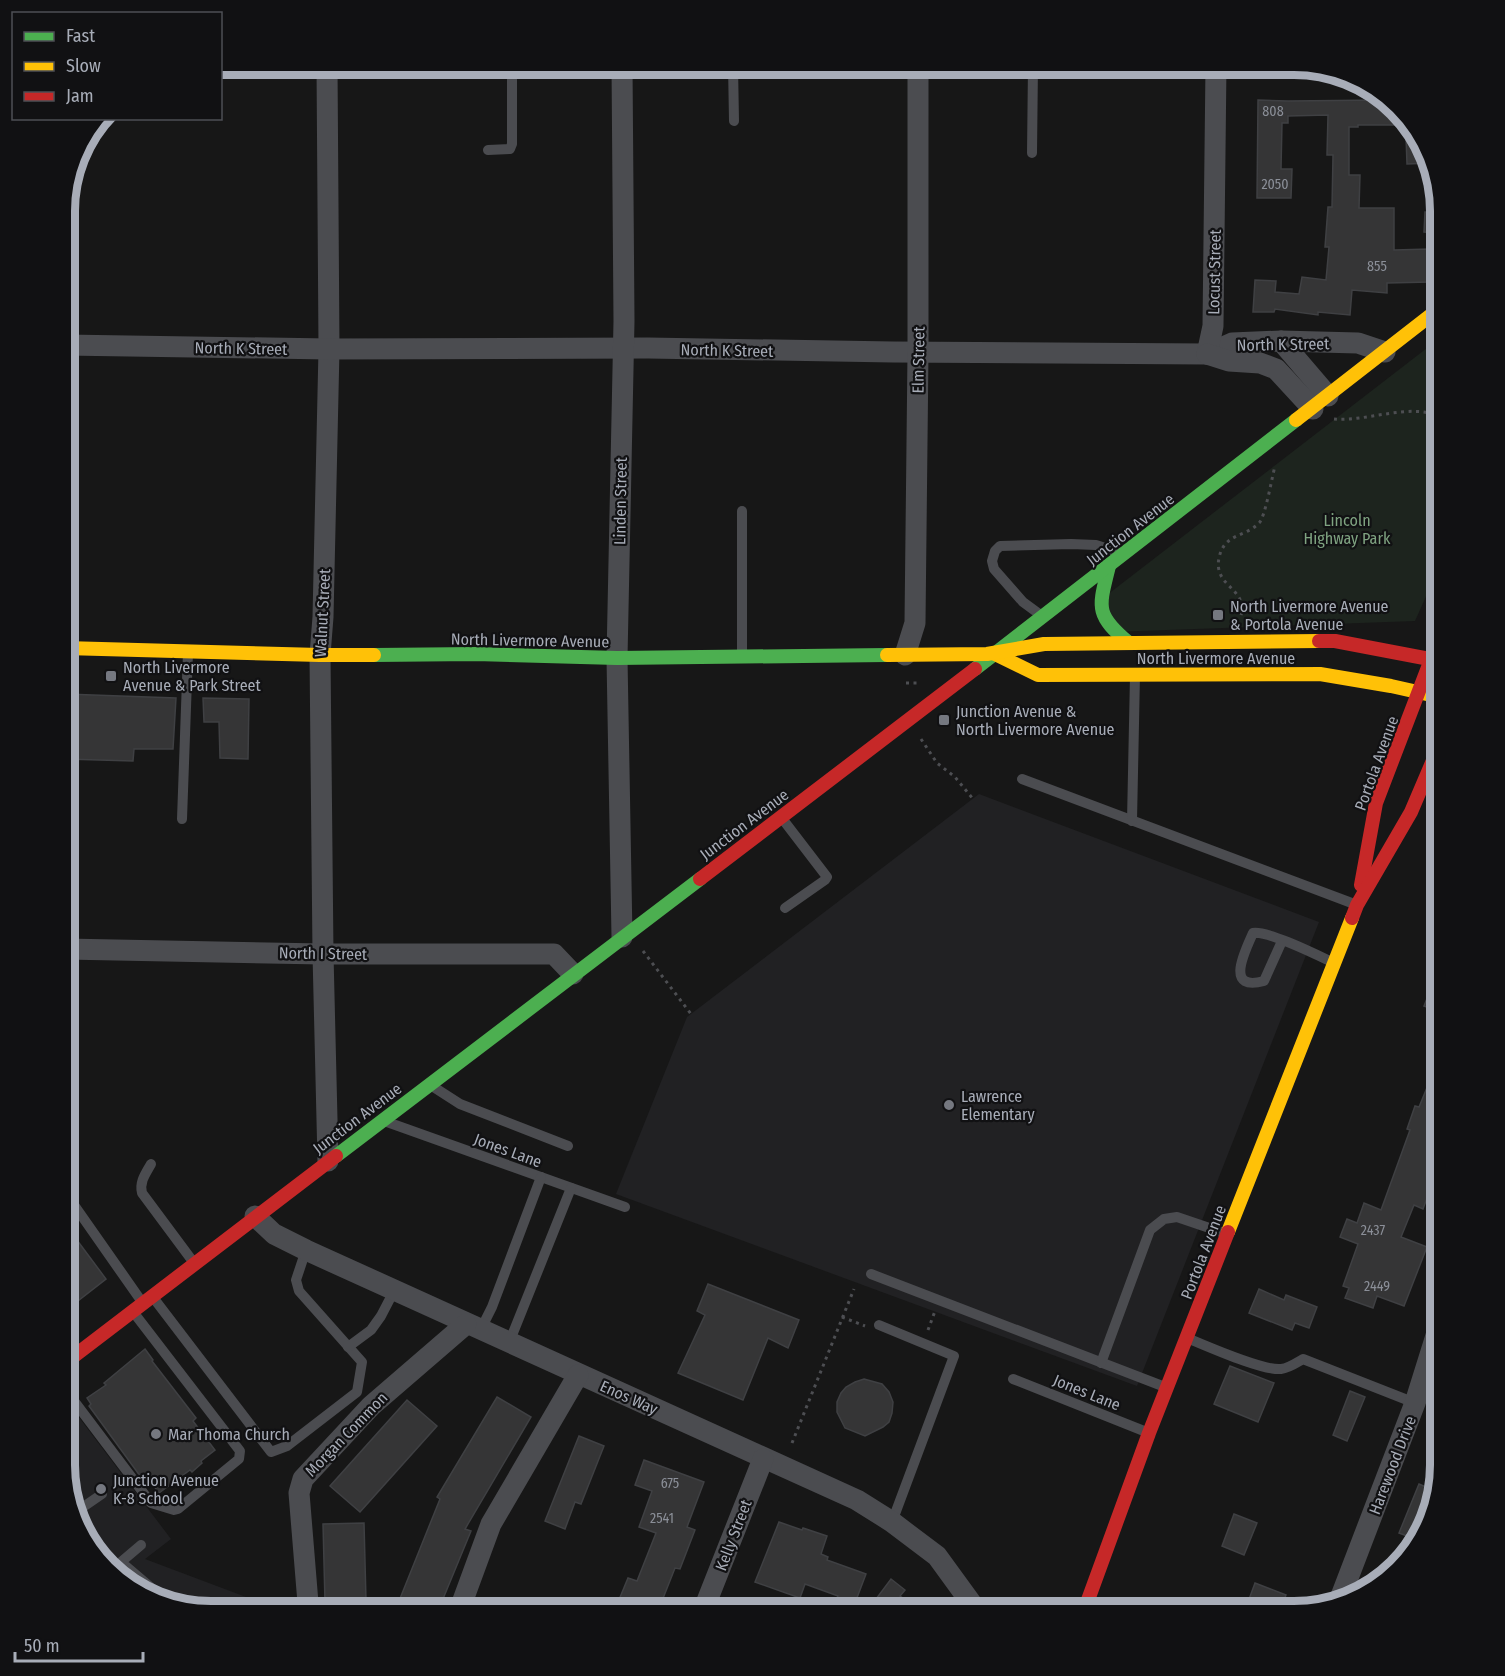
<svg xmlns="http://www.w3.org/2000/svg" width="1505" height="1676" viewBox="0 0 1505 1676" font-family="'Fira Sans Condensed',sans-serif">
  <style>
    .built { fill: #212123 }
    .green { fill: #1d241e }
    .building { fill: #353536; stroke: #3f4043; stroke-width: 1.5 }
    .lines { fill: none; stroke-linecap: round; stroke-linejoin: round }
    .path { stroke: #4d4e52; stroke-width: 3; stroke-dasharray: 3 4.5; stroke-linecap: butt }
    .lane { stroke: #4b4c50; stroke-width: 10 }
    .street { stroke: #4b4c50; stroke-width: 21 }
    .fast { stroke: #4caf50; stroke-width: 14 }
    .slow { stroke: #ffc107; stroke-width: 14 }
    .jam { stroke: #c62828; stroke-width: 14 }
    .poi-dot { fill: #757880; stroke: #111113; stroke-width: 2 }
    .labels { text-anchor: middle; stroke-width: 4.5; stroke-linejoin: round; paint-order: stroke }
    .number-label { font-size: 14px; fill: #8b8f98 }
    .street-label { font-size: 16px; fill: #a8adb8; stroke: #111113 }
    .park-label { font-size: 16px; fill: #7fa381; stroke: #111113 }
    .poi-label { font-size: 16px; fill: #a8adb8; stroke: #111113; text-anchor: start }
    .rim { fill: none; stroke: #a8adb8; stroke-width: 8 }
  </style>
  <rect width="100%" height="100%" fill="#171717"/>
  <g class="built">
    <polygon points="979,794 1319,922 1137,1386 616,1194 687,1017"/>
    <polygon points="65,1399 171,1539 145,1559 283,1611 210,1611 146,1597 95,1555 72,1513 65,1466"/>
  </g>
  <polygon class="green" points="1440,338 1440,565 1415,621 1111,632 1094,605"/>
  <g class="building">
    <polygon points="1258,100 1288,101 1384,100 1399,112 1399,125 1358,125 1358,127 1349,127 1349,175 1360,175 1359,208 1394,208 1394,250 1429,249 1430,282 1387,283 1387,293 1352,290 1350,315 1318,312 1318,315 1275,309 1274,312 1253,312 1255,280 1276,281 1275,292 1299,294 1302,277 1326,280 1329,247 1325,247 1328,207 1332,207 1333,155 1327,155 1328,115 1288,116 1288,123 1282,123 1281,169 1292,169 1291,198 1257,198"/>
    <polygon points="1418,136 1432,163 1407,164 1406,137"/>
    <polygon points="1425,212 1439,212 1439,233 1424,232"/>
    <polygon points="65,694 176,698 173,749 134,749 133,761 65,759"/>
    <polygon points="203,698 249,699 248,759 220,758 219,722 204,722"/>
    <polygon points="1440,966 1440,1012 1424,1006"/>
    <polygon points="1440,1056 1440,1133 1427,1171 1436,1174 1423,1209 1414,1205 1401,1237 1427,1247 1404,1306 1377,1296 1373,1308 1345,1298 1349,1288 1343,1286 1358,1244 1340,1237 1347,1219 1357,1223 1364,1203 1381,1210 1410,1130 1407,1129 1415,1106 1419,1107"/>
    <polygon points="65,1224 106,1279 65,1311"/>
    <polygon points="708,1284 799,1320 788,1348 768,1338 743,1400 678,1373 705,1315 697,1311"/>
    <polygon points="1259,1289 1284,1300 1286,1295 1317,1307 1309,1328 1295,1323 1292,1330 1249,1313"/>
    <polygon points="145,1349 153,1360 152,1361 196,1418 193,1421 215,1450 201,1461 202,1463 192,1472 190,1470 159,1493 147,1477 143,1480 89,1406 91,1404 87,1398 106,1385 104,1383"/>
    <polygon points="1230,1366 1274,1383 1258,1422 1214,1404"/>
    <polygon points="864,1379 882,1384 889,1392 893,1402 892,1413 889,1422 883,1427 865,1436 845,1428 837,1412 837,1402 841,1393 846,1387 855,1382"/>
    <polygon points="1350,1391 1365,1397 1347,1441 1333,1435"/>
    <polygon points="497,1397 531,1417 465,1529 471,1531 438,1611 395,1611 440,1499 437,1497"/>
    <polygon points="407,1400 437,1426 360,1512 330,1486"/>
    <polygon points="579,1436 604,1446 581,1504 575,1502 565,1529 545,1521"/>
    <polygon points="644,1460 704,1482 687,1527 695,1530 680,1569 675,1568 658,1611 627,1611 616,1607 628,1578 637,1581 656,1533 639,1527 652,1491 635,1485"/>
    <polygon points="1419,1484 1435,1491 1425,1530 1418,1540 1399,1533"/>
    <polygon points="1234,1514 1257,1523 1244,1555 1222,1546"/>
    <polygon points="779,1522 802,1530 803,1528 827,1536 821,1554 828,1557 827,1560 866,1574 852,1611 832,1611 838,1596 805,1584 800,1598 755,1582"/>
    <polygon points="364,1523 366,1600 325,1602 323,1524"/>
    <polygon points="891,1579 905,1590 900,1596 922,1611 867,1611"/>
    <polygon points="1255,1583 1286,1595 1280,1611 1274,1611 1248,1602"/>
  </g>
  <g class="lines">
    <g class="path">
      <path d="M1334,419C1367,422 1412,402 1440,417"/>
      <path d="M1241,615C1248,588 1213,587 1219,558C1224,533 1246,537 1259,523C1265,518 1272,477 1275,466"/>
      <polyline points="906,683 919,683"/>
      <polyline points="921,739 937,763 955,777 973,799"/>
      <polyline points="643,951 691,1014"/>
      <polyline points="842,1317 865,1326"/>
      <polyline points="928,1330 935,1311"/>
      <polyline points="792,1443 854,1289"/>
    </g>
    <g class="lane">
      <polyline points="733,65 734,121"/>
      <polyline points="488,150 510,149 512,144 512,65"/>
      <polyline points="1032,153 1033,65"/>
      <polyline points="1042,616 1023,602 994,569 992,561 995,551 1000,546 1071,544 1096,545 1121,553"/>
      <polyline points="742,656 742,511"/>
      <polyline points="1022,779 1357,905"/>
      <polyline points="781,817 827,877 825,880 785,908"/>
      <polyline points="182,819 188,652"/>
      <polyline points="1132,821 1135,675"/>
      <path d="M1282,941L1264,981C1224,992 1245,951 1253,933C1267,930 1319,956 1334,963"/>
      <polyline points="432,1086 460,1104 568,1146"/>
      <polyline points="387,1122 625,1207"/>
      <path d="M151,1164C146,1173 139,1182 142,1193L194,1263"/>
      <polyline points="65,1174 72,1183 72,1202 142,1302"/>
      <polyline points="871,1274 1165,1387"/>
      <polyline points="152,1296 271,1452 287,1446 357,1392 362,1362 299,1291 296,1280 306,1250"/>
      <polyline points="879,1325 954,1356 892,1522"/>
      <polyline points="480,1331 492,1307 541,1177"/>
      <path d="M1187,1338C1207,1346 1262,1371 1281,1369C1289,1368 1296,1363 1303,1359L1415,1403"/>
      <polyline points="509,1343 571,1188"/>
      <polyline points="348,1347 371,1330 381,1316 394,1291"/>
      <polyline points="1101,1363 1150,1230 1164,1219 1177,1217 1227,1234"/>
      <polyline points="1013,1379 1149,1433"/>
      <polyline points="65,1389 151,1503 174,1510 178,1509 239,1459 240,1451 134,1313"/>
      <polyline points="73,1514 102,1494"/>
      <polyline points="74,1516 93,1535"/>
      <polyline points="141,1545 121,1562 168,1602"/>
    </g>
    <g class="street">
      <polyline points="327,65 329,349 323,617 320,655 323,954 328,1161"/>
      <polyline points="1281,341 1328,396"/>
      <polyline points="65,345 329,349 648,348 893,352 1207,354 1232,343 1281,341 1358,343 1385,352"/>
      <polyline points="1207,354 1213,326 1216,65"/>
      <polyline points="1207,354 1229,361 1260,363 1276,369 1313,409"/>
      <polyline points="905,655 915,623 918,352 918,65"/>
      <polyline points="622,937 617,658 624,321 622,65"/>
      <polyline points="65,949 323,954 554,954 573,974"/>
      <polyline points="255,1216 274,1234 306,1250 857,1500 892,1522 937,1556 977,1611"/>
      <polyline points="706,1604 724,1611"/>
      <polyline points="1338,1604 1415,1403 1440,1323"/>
      <polyline points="316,1611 308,1603 299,1493 303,1479 371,1406 466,1324"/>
      <polyline points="459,1611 491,1524 578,1375"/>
      <polyline points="703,1611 763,1459"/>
    </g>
    <g class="fast">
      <path d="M1109,566C1099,607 1094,614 1129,643"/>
      <polyline points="374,655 476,654 617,658 887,655"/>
      <polyline points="975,669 1296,420"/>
      <polyline points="336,1156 700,879"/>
    </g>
    <g class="slow">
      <polyline points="1296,420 1440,308"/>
      <polyline points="65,648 320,655 374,655"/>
      <polyline points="995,654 1038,675 1320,674 1391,686 1440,697"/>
      <polyline points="887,655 987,654 1044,644 1319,641"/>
      <polyline points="1228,1232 1352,918"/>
    </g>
    <g class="jam">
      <polyline points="1319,641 1335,641 1440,661"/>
      <polyline points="700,879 975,669"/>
      <polyline points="1361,885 1376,803 1440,636"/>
      <polyline points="1352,918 1357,905 1411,812 1440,744"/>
      <polyline points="65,1363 336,1156"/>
      <polyline points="1084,1611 1149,1433 1228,1232"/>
    </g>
  </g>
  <g class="poi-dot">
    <rect x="1212" y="609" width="12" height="12" rx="3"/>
    <rect x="105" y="670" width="12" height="12" rx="3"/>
    <rect x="938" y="714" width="12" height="12" rx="3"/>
    <circle cx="949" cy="1105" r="6"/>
    <circle cx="156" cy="1434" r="6"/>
    <circle cx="101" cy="1489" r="6"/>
  </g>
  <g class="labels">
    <g class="number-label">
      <text x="1273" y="116">808</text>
      <text x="1275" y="189">2050</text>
      <text x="1377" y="271">855</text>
      <text x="1373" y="1235">2437</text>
      <text x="1377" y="1291">2449</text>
      <text x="670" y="1488">675</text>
      <text x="662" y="1523">2541</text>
    </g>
    <g class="street-label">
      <text transform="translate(1214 272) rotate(-89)" y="6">Locust Street</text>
      <text transform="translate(1283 344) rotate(-1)" y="6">North K Street</text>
      <text transform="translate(241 348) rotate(1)" y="6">North K Street</text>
      <text transform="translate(727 350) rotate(1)" y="6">North K Street</text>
      <text transform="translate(918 360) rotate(-89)" y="6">Elm Street</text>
      <text transform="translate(620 501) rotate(-89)" y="6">Linden Street</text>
      <text transform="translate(1130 529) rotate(-38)" y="6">Junction Avenue</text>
      <text transform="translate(322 613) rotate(-87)" y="6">Walnut Street</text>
      <text transform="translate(530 640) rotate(1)" y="6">North Livermore Avenue</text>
      <text x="1216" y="664">North Livermore Avenue</text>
      <text transform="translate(1376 763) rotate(-70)" y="6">Portola Avenue</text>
      <text transform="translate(744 824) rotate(-37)" y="6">Junction Avenue</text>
      <text transform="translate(323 953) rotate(1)" y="6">North I Street</text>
      <text transform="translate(357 1118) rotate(-37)" y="6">Junction Avenue</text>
      <text transform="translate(508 1150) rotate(20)" y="6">Jones Lane</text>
      <text transform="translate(1203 1252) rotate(-69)" y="6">Portola Avenue</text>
      <text transform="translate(1087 1392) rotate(22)" y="6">Jones Lane</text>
      <text transform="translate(629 1397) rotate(24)" y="6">Enos Way</text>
      <text transform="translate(346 1434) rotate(-46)" y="6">Morgan Common</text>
      <text transform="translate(1392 1465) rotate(-69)" y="6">Harewood Drive</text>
      <text transform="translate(733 1535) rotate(-69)" y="6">Kelly Street</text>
    </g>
    <g class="park-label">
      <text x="1347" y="526">Lincoln<tspan x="1347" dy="18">Highway Park</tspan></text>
    </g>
    <g class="poi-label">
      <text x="1230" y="612">North Livermore Avenue<tspan x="1230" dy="18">&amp; Portola Avenue</tspan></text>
      <text x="123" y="673">North Livermore<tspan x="123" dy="18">Avenue &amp; Park Street</tspan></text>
      <text x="956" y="717">Junction Avenue &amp;<tspan x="956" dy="18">North Livermore Avenue</tspan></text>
      <text x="961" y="1102">Lawrence<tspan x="961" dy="18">Elementary</tspan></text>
      <text x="168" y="1440">Mar Thoma Church</text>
      <text x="113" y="1486">Junction Avenue<tspan x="113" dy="18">K-8 School</tspan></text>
    </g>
  </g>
  <path d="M0 0H1505V1676H0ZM211 75H1294A136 136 0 0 1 1430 211V1465A136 136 0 0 1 1294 1601H211A136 136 0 0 1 75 1465V211A136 136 0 0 1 211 75Z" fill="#111113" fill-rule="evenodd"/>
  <path class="rim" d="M211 75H1294A136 136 0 0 1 1430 211V1465A136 136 0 0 1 1294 1601H211A136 136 0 0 1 75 1465V211A136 136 0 0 1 211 75Z"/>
  <rect x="12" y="12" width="210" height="108" fill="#111113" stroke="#4d4f55" stroke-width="1.5"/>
  <rect x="24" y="32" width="30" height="9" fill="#4caf50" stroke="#4d4f55" stroke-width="1.5"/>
  <text x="66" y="42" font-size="18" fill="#a8adb8">Fast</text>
  <rect x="24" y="62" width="30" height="9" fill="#ffc107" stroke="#4d4f55" stroke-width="1.5"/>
  <text x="66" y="72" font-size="18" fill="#a8adb8">Slow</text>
  <rect x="24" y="92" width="30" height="9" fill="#c62828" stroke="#4d4f55" stroke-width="1.5"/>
  <text x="66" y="102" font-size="18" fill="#a8adb8">Jam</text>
  <path d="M15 1652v9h128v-9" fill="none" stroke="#a8adb8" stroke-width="3"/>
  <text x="24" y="1652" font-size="18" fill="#a8adb8" stroke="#111113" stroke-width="4.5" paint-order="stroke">50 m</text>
</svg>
